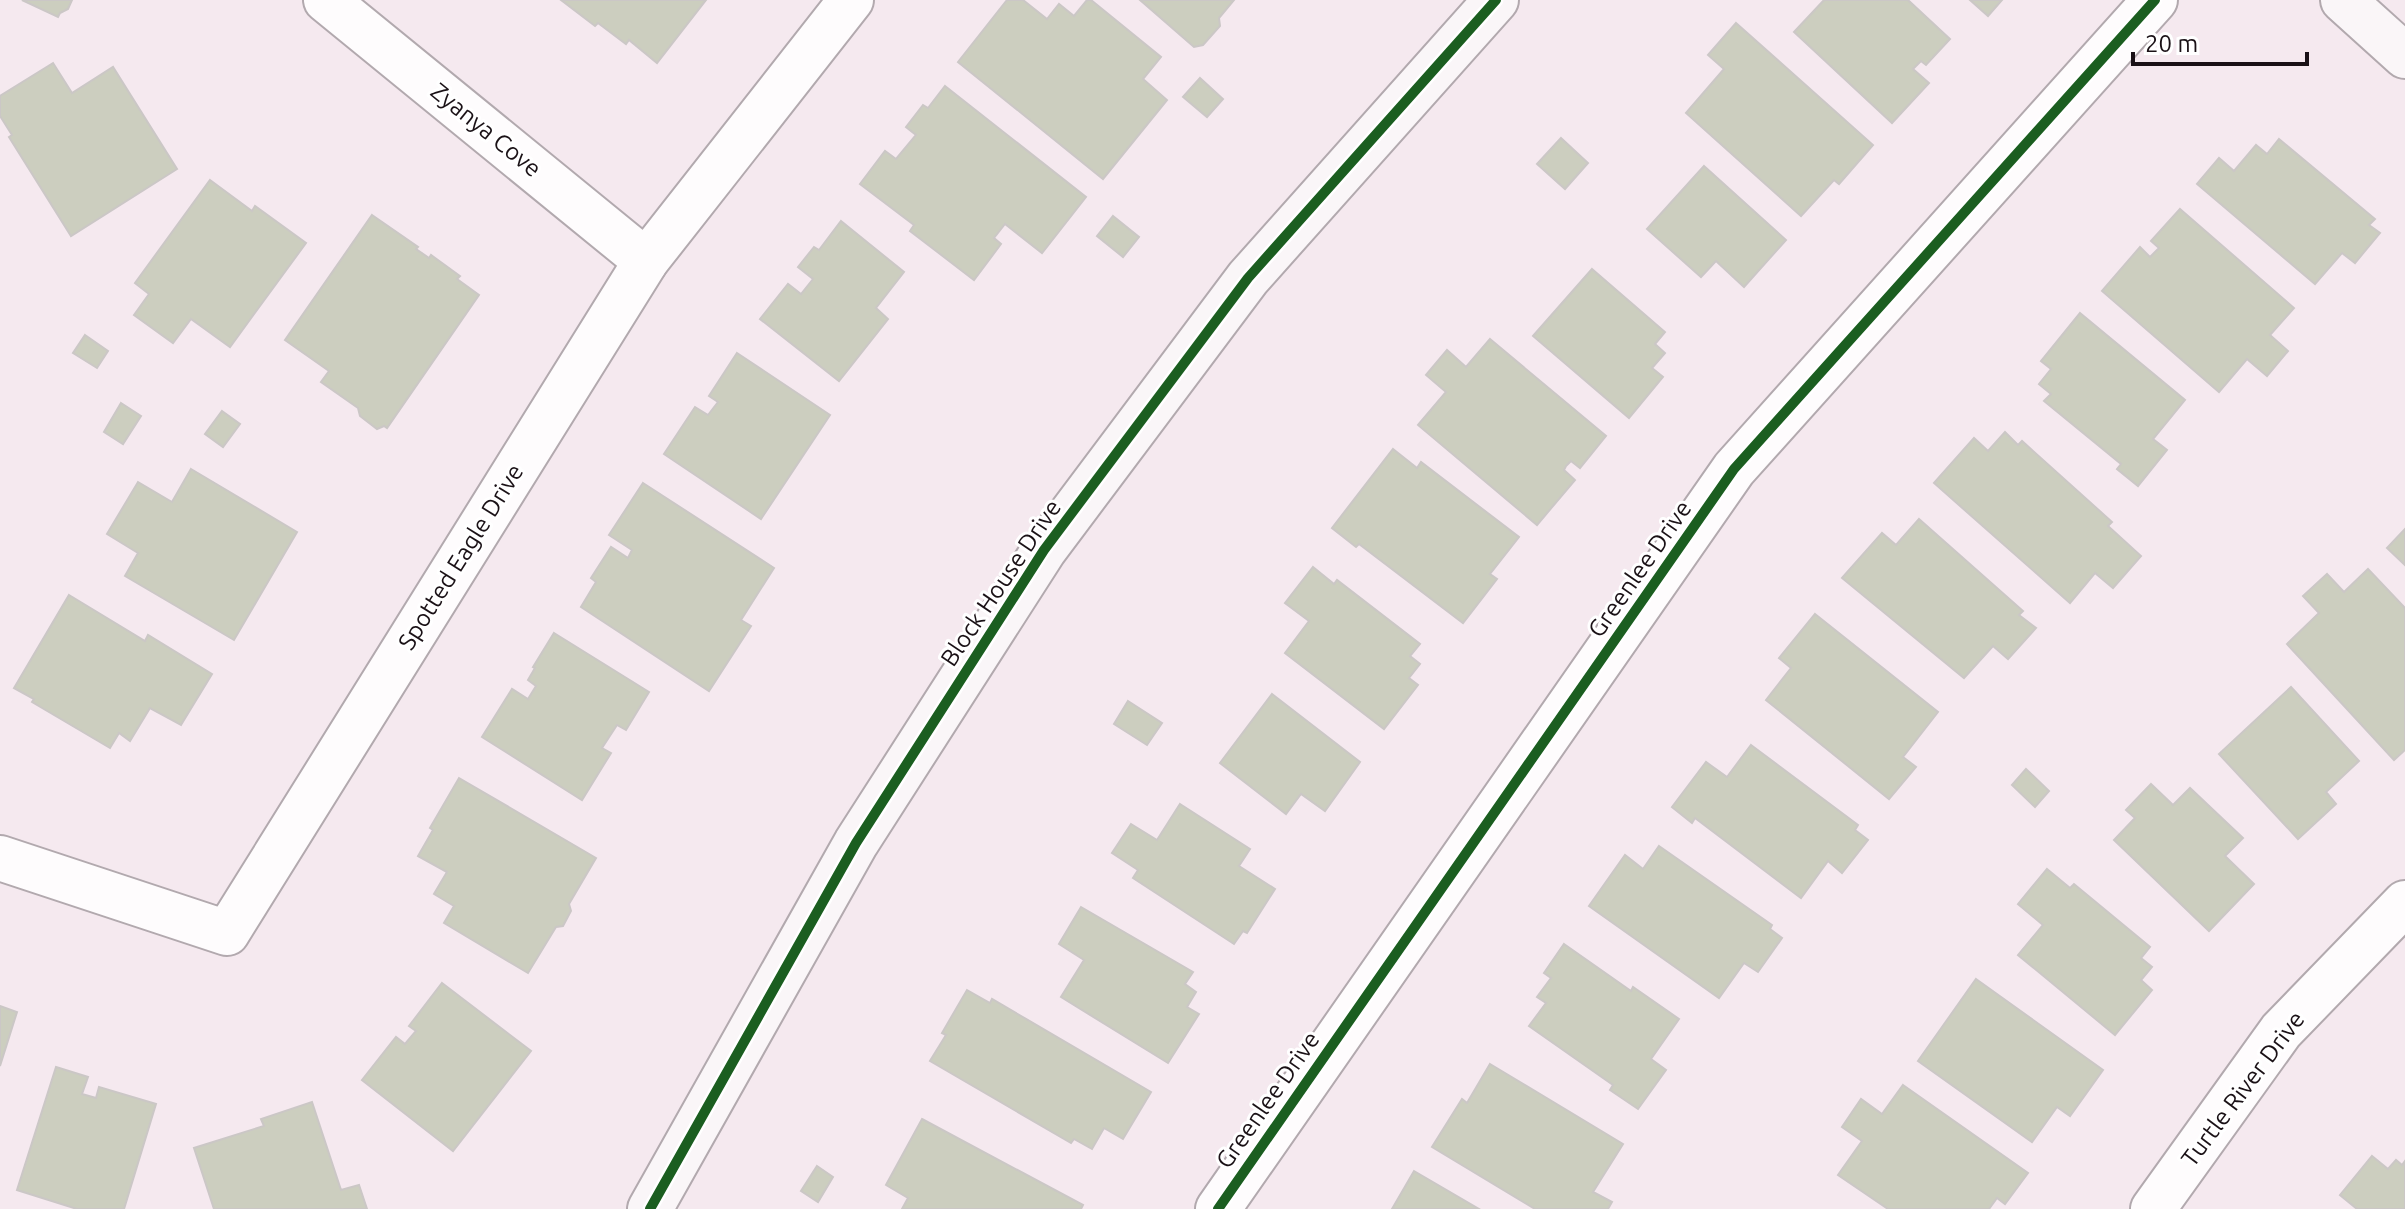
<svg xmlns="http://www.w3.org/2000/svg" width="2405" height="1209" viewBox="0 0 2405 1209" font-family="Ubuntu,sans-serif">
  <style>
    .building { fill: #cccebf; stroke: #cbc7c6; stroke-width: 2 }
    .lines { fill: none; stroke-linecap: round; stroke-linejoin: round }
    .street-casing { stroke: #b2a9ae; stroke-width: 48 }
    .secondary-casing { stroke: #b2a9ae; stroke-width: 48 }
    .street { stroke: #fefcfd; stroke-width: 44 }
    .secondary { stroke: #faf6f8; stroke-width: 44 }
    .cycleway-casing { stroke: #fff; stroke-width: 15 }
    .cycleway { stroke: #1b5e20; stroke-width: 10 }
    .labels { text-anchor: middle; stroke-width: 6; stroke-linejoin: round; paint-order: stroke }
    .street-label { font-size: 24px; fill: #1a1116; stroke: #fff }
  </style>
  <rect width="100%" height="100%" fill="#f5e9ef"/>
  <g class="building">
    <polygon points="22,0 72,0 68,9 60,13 58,17"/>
    <polygon points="561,0 706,0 657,63 629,40 626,44 598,23 595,26"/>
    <polygon points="1007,0 1023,0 1047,19 1059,4 1074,16 1087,0 1091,0 1161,57 1143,79 1167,100 1103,179 958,62"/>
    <polygon points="1140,0 1234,0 1219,18 1220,26 1203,45 1194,47"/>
    <polygon points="1824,0 1908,0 1950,39 1926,65 1921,61 1913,69 1929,83 1892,123 1794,32"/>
    <polygon points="1970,0 2002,0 1988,16"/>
    <polygon points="1736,23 1873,145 1839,184 1834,180 1801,216 1686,113 1724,69 1708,55"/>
    <polygon points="53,63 72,93 113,67 177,169 71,236 9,137 12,135 0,116 0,96"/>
    <polygon points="1200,78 1223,99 1207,117 1183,97"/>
    <polygon points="945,86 1086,197 1042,253 1005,224 994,238 1001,244 974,280 910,231 914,225 860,184 885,151 896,159 916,135 906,127 923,105 928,108"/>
    <polygon points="1561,138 1588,163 1565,189 1537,164"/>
    <polygon points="2279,139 2375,219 2369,225 2380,233 2355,263 2342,253 2315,284 2197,184 2219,158 2234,171 2256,145 2267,154"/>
    <polygon points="1704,166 1786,240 1744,287 1716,261 1701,277 1647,229"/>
    <polygon points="210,180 252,211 255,206 306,243 230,347 191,319 173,343 134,315 149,294 135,283"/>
    <polygon points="2180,209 2294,308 2270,335 2288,351 2267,376 2247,359 2219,392 2102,291 2140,247 2150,257 2159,248 2151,241"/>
    <polygon points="372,215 418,247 416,249 429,258 431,255 460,276 457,279 479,295 387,428 384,426 377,429 360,416 358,408 321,382 329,371 285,340"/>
    <polygon points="1113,216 1139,237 1123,257 1097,236"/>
    <polygon points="841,221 904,272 876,308 888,319 839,381 760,319 788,284 801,294 813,279 798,267 814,247 819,250"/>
    <polygon points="1592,269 1665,332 1655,344 1665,353 1652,368 1663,377 1629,418 1533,336"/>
    <polygon points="2080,313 2185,400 2153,439 2167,450 2138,486 2117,469 2121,464 2044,401 2051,394 2039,384 2051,369 2041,361"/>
    <polygon points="85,335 108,351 97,368 73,353"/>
    <polygon points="1490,339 1606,436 1580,468 1571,461 1566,466 1564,470 1575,480 1537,525 1418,425 1446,392 1426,375 1447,350 1466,367"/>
    <polygon points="737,353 830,415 761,519 664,454 695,407 708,415 718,402 709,396"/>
    <polygon points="121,403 141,416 123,444 104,432"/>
    <polygon points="222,411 240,424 223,447 205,434"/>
    <polygon points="2005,432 2018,445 2022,441 2112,522 2108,526 2141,556 2113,588 2095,573 2070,603 1934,483 1974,438 1988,451"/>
    <polygon points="1393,449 1417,468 1421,462 1519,537 1490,574 1497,579 1463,623 1359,544 1356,547 1332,528"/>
    <polygon points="191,469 297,532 234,640 125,576 138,553 107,534 138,482 172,502"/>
    <polygon points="643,483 774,568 741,620 751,626 709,691 581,607 596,582 591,578 611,547 628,558 632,550 609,535"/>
    <polygon points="1919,519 2023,611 2019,615 2036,628 2008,659 1993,646 1964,678 1842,578 1882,533 1896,545"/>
    <polygon points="2405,529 2405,565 2387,548"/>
    <polygon points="1313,567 1334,584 1337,580 1420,644 1410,656 1420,664 1409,678 1418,685 1384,729 1285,653 1309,621 1285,603"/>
    <polygon points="2368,569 2405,608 2405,750 2394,760 2287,644 2319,613 2303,596 2327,574 2344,592"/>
    <polygon points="69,595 145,641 148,635 212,674 181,725 150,708 130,741 119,733 110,748 32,702 34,699 14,688"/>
    <polygon points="1815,614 1938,712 1903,757 1916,767 1889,799 1766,700 1791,668 1779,658"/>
    <polygon points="554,633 649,692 626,730 617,725 602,748 611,753 582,800 482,737 512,689 528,699 536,686 528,680 535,668 533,667"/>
    <polygon points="2291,687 2359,761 2326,792 2336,804 2298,839 2219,754"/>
    <polygon points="1272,694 1360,762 1325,811 1301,794 1286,814 1220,763"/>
    <polygon points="1128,701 1162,723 1147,745 1114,724"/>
    <polygon points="1751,745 1858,825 1855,830 1868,840 1842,873 1828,861 1801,898 1695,818 1692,823 1672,807 1706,762 1727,777"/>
    <polygon points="2026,769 2049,791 2035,807 2012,785"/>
    <polygon points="459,778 596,858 569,904 571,911 563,926 556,927 528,973 444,923 454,906 434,894 447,872 418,856 433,830 430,828"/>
    <polygon points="2151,784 2173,805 2190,788 2243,838 2225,856 2254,884 2209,931 2114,840 2135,818 2126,810"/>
    <polygon points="1180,804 1250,849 1239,866 1275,889 1247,933 1243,931 1234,944 1133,878 1138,870 1112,853 1131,824 1157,840"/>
    <polygon points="1659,846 1772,925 1770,929 1782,938 1758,972 1744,963 1719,998 1589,906 1625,855 1643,869"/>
    <polygon points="2047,869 2070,888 2074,884 2150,947 2141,958 2152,967 2141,980 2152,990 2115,1035 2018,955 2043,925 2018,904"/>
    <polygon points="1081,907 1193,972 1185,984 1196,992 1187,1007 1199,1014 1168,1063 1061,997 1084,960 1059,944"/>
    <polygon points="1564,944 1631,991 1633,987 1679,1019 1651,1059 1666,1070 1638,1109 1610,1090 1613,1085 1529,1026 1546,1003 1537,997 1551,978 1544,973"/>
    <polygon points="1976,979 2103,1070 2070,1116 2057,1107 2032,1142 1918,1061"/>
    <polygon points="442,983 531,1051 453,1151 362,1080 396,1037 405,1044 416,1031 409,1026"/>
    <polygon points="967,990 990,1003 992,999 1151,1092 1123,1139 1104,1128 1092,1149 1074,1139 1071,1143 930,1061 946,1035 942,1033"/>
    <polygon points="0,1006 17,1012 0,1066"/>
    <polygon points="1490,1064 1623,1144 1593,1192 1612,1202 1608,1209 1535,1209 1432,1147 1462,1099 1467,1103"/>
    <polygon points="56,1067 88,1077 82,1094 96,1098 99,1087 156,1104 124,1209 77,1209 17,1190"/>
    <polygon points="1903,1085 2028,1173 2005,1204 1997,1198 1989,1209 1888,1209 1838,1175 1862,1141 1842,1127 1861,1099 1882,1114"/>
    <polygon points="312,1102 341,1190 359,1185 367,1209 214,1209 194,1148 264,1126 261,1119"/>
    <polygon points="922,1119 1083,1205 1081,1209 902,1209 908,1198 886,1185"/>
    <polygon points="2372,1156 2388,1169 2396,1160 2402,1165 2405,1161 2405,1209 2357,1209 2340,1195"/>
    <polygon points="817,1166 833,1177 818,1202 801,1191"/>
    <polygon points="1414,1171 1479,1209 1392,1209"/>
  </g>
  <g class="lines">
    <defs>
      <g id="street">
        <polyline points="326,0 646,261"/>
        <polyline points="0,858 227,933 646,261 851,0"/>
        <polyline points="1218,1209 1734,469 2155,0"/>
        <polyline points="2153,1209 2281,1031 2405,903"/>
      </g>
      <g id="secondary">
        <polyline points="2343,0 2405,56"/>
        <polyline points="650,1209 856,843 1044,550 1248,278 1496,0"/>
      </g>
    </defs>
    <use href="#street" class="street-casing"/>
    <use href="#secondary" class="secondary-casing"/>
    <use href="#street" class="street"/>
    <use href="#secondary" class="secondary"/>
    <defs>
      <g id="cycleway">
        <polyline points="650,1209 856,843 1044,550 1248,278 1496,0"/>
        <polyline points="1218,1209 1734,469 2155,0"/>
      </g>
    </defs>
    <use href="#cycleway" class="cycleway-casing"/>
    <use href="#cycleway" class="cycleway"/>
  </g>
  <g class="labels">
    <g class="street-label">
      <text transform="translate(486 130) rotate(39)" y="8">Zyanya Cove</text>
      <text transform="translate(461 557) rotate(-58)" y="8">Spotted Eagle Drive</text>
      <text transform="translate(1640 569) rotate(-55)" y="8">Greenlee Drive</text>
      <text transform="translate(1001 583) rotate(-56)" y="8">Block House Drive</text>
      <text transform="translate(2243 1089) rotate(-53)" y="8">Turtle River Drive</text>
      <text transform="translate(1268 1100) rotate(-55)" y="8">Greenlee Drive</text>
    </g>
  </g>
  <path d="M2133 52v12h174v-12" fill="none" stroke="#1a1116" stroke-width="4"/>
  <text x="2145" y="52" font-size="24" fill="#1a1116" stroke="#ffffff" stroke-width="6" paint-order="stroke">20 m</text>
</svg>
